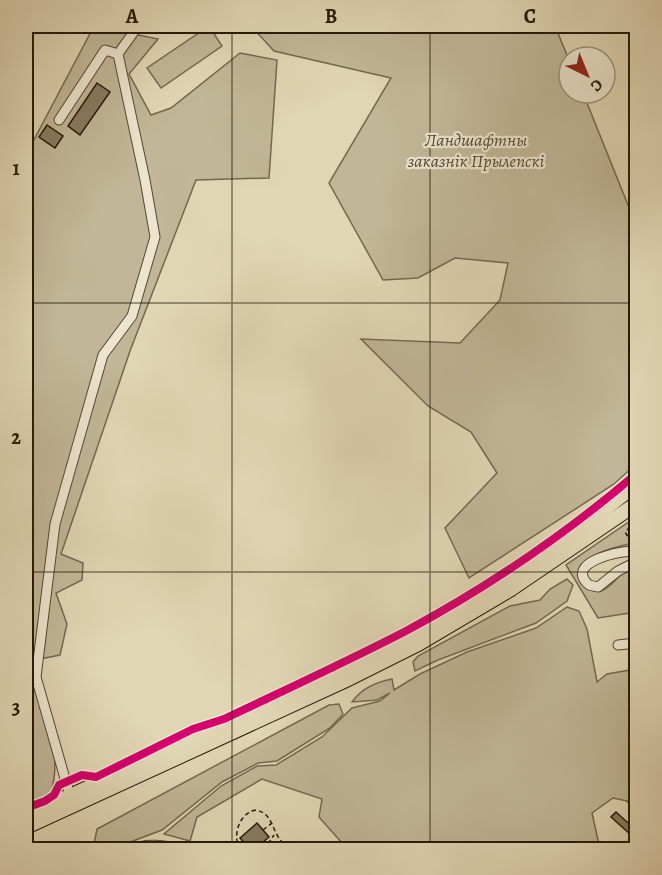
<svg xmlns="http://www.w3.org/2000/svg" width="662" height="875" viewBox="0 0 662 875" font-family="Alegreya,serif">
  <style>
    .green { fill: #c1b697; stroke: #74684f; stroke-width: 1.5 }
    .building { fill: #877b61; stroke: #261907; stroke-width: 1.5 }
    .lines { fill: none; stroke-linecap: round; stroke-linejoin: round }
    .minor-casing { stroke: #554832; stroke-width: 11 }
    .highway-casing { stroke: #261907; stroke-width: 16 }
    .path { stroke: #261907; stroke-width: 1.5; stroke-dasharray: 4.5 3; stroke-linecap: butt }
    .minor { stroke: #ece4ce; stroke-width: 9 }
    .highway { stroke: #e1d6b4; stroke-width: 14 }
    .cycleway-casing { stroke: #ece4ce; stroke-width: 11 }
    .cycleway { stroke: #d6006c; stroke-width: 8 }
    .grid { fill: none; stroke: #261907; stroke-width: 1.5; stroke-opacity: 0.55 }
    .labels { text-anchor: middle; stroke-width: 4.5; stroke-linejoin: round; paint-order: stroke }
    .park-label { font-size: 18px; font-style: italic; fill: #544832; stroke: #ece4ce }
    .neatline { fill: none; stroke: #261907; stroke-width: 2 }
    .grid-label { font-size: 20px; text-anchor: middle; font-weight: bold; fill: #261907 }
  </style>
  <rect width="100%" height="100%" fill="#e1d6b4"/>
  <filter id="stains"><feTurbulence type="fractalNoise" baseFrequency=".00333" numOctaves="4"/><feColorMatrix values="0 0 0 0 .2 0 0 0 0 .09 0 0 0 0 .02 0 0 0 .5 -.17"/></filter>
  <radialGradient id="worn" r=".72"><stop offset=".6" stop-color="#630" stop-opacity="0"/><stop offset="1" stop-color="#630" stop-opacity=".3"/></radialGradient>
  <g class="green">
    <polygon points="94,26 158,39 129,74 151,115 171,108 240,53 277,60 269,178 196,180 130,351 61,554 83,563 82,580 56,593 67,624 60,655 35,660 26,656 26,155"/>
    <polygon points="209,26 222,46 161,88 147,68"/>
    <polygon points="251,26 555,26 569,60 569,93 583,93 636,225 636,464 614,484 469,578 445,528 497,473 471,432 428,406 361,339 460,343 500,300 508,263 455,258 418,278 383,280 329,183 391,78 274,51"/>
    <path d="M636,517V543C623,545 580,554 579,571C579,575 582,581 584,585C604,603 612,579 628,569L631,572L636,570V612L598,618L566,565Z"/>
    <polygon points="567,579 573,585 567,601 536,623 438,660 415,671 413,662 418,656 510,606 540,600 550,589"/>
    <path d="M567,607L579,611L587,629L597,682L607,674L636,669V815L627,801L613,798L592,813L600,849H341L342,843L319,817L322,799L262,779L197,817L190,841L164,834L221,786L257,766L276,765L322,737L352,708L380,701L390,693L377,700L352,702C361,689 376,682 392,679L394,690L420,674L467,652L536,628Z"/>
    <path d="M43,691C49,724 62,762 50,795L26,805V692Z"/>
    <polygon points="339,704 343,714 330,728 277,761 258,763 222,782 162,830 125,844 118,849 93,849 97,829 329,705"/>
  </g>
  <g class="building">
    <polygon points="97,83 110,92 80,135 68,126"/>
    <polygon points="47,125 63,136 55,148 39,137"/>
    <polygon points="616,812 636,830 636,833 631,835 611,817"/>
    <polygon points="257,823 269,837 255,849 250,849 240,838"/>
  </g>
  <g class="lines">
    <defs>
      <g id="minor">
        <polyline points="59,120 105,50 118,54"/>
        <path d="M636,551C622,550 563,562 589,585L598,587L618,571L636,562"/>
        <polyline points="618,645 636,643"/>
        <polyline points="70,796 36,677 55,524 103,355 132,316 155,237 145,180 118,54 138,26"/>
        <path d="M132,850C146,841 171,847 187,850"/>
        <polyline points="627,850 636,840"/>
      </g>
      <g id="highway">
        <path d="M26,814L70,796C266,706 469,623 636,484"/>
        <polyline points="26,827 344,681 418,644 511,589 636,504"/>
      </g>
    </defs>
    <use href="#minor" class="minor-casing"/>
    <use href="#highway" class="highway-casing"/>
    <g class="path">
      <polyline points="631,521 633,524 626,531 626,534 631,539 636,539"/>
      <polyline points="263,830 272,823"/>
      <polyline points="210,842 236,843"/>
      <path d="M240,850C232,835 239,813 256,810C274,814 271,831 283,843"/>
      <polyline points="264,850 274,835"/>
    </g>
    <use href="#minor" class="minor"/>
    <use href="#highway" class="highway"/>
    <defs>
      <path id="cycleway" d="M26,808L45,801L54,795L59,785L82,775L96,777L193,729L224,719C285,690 346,662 406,631C486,588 567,533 636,474"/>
    </defs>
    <use href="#cycleway" class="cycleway-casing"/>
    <use href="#cycleway" class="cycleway"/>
  </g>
  <path class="grid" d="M232,26V850M430,26V850M26,303H636M26,572H636"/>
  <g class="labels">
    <g class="park-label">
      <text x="476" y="146">Ландшафтны<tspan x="476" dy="21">заказнік Прылепскі</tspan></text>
    </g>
  </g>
  <rect width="662" height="875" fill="none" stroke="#e1d6b4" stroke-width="66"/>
  <g transform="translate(587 75) rotate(137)"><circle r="28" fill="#ece4ce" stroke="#9d937e" stroke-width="1.5"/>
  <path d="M0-4.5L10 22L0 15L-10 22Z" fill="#8f2418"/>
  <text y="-9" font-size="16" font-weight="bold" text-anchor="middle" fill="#261907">С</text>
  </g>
  <rect x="33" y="33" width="596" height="809" class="neatline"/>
  <g class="grid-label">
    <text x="132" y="23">A</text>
    <text x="331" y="23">B</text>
    <text x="530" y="23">C</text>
    <text x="16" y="175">1</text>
    <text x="16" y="444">2</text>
    <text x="16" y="714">3</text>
  </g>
  <rect width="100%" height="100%" filter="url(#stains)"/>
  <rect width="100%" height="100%" fill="url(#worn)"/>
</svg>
